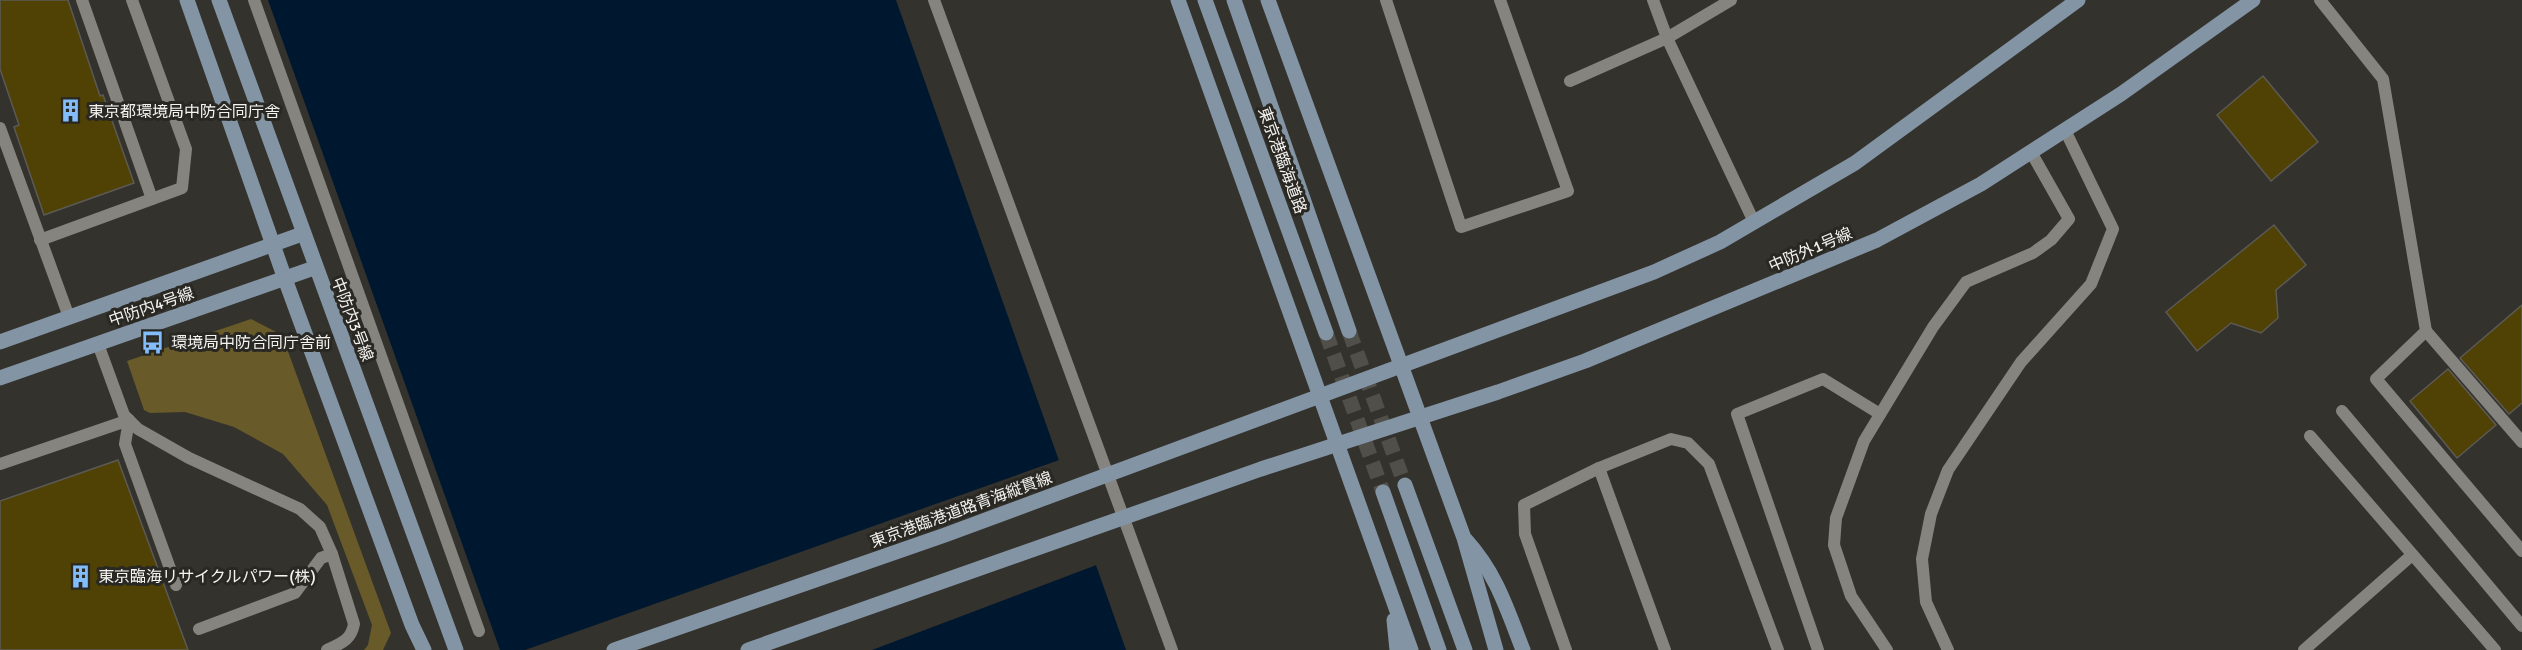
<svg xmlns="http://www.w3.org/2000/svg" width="2522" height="650" viewBox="0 0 2522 650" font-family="Signika,'Noto Sans JP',sans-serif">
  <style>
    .green { fill: #685a29 }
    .water { fill: #001730 }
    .pier { fill: #33322d }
    .building { fill: #504105; stroke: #5c5a55; stroke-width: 1.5 }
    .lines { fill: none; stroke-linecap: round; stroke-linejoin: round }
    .secondary-tunnel { stroke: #504f4a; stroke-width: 15; stroke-dasharray: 15 8; stroke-linecap: butt }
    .lane { stroke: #86847f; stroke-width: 12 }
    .secondary { stroke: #8394a4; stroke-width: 15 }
    .labels { text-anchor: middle; stroke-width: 6; stroke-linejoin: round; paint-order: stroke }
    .poi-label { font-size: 16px; fill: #f4f3f0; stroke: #292823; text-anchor: start }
    .street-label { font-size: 16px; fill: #f4f3f0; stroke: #292823 }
  </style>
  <rect width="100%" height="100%" fill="#33322d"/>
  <polygon class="green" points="251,319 282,335 391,633 383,650 364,650 368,645 372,625 327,505 283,454 234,427 185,412 150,413 144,410 127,361"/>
  <polygon class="water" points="268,0 896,0 1126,650 500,650"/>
  <polygon class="pier" points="1062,459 1099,564 872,650 525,650"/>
  <g class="building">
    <polygon points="0,0 68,0 100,96 103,95 134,183 44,215 14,127 19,125 0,69"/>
    <polygon points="2263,76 2318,142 2271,181 2217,115"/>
    <polygon points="2274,225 2306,265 2276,290 2278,318 2261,333 2231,323 2197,351 2166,312"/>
    <polygon points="2522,305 2522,403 2509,414 2460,358"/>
    <polygon points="2448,369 2496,425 2457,458 2410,401"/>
    <polygon points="118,460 188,650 0,650 0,501"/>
  </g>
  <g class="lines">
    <g class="secondary-tunnel">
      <polyline points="1349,331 1405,485"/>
      <polyline points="1326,333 1383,492"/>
    </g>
    <g class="lane">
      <polyline points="82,0 152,199"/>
      <polyline points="254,0 479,631"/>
      <polyline points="934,0 1172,650"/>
      <polyline points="1386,0 1461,227 1568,191 1500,0"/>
      <polyline points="1731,0 1667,38 1754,222"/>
      <polyline points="2320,0 2383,79 2426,331 2376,379 2522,551"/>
      <polyline points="1570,81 1667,38 1653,0"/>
      <polyline points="0,128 69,317"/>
      <polyline points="40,240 182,188 186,149 132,0"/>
      <polyline points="2426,331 2522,442"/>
      <path d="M98,344L124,415L138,429L189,458L300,509L320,527L332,554L354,624C351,640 342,643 327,650"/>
      <polyline points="2342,411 2522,626"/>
      <polyline points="129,420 125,444 176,585"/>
      <polyline points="2310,436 2495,650"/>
      <polyline points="0,464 129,420"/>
      <polyline points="1599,468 1665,650"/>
      <polyline points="199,629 295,593 321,558 332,554"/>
      <polyline points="1566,650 1525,534 1524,505 1599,468 1671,439 1688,443 1709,464 1778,650"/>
      <polyline points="1818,650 1737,414 1823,379 1880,414"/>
      <polyline points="1887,650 1851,596 1834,545 1836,518 1864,441 1933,327 1966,282 2033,253 2051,240 2069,219 2031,152"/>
      <polyline points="1948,650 1926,602 1922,559 1931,514 1948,470 2021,362 2091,284 2113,229 2065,130"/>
      <polyline points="2304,650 2412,555"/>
    </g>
    <g class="secondary">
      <polyline points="187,0 285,279 412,625 424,650"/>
      <path d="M219,0C296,217 378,433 456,650"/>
      <polyline points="1178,0 1411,650"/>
      <polyline points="1205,0 1326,333"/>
      <polyline points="1234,0 1349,331"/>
      <polyline points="1268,0 1464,538 1496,650"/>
      <polyline points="0,342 302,234"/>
      <polyline points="0,378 314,268"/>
      <polyline points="1405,485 1465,650"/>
      <polyline points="1383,492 1439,650"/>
      <path d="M1466,540C1496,573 1507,609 1523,650"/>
      <polyline points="1394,620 1397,650"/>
      <polyline points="614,650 945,535 1654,272 1720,242 1855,163 2078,0"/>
      <polyline points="748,650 1261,469 1498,392 1585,361 1877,240 1981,184 2121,94 2253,0"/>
    </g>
  </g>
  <defs>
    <symbol id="building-bare" viewBox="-9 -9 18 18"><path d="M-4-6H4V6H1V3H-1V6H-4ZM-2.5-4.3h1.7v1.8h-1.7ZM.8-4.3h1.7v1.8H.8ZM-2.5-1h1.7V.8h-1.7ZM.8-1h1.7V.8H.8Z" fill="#82bcfa" stroke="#292823" stroke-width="2.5" paint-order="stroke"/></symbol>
    <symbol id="bus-bare" viewBox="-9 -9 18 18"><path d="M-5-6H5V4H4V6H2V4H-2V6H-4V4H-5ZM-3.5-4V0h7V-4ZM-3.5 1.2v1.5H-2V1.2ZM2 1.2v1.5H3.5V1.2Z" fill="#82bcfa" stroke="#292823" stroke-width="2.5" paint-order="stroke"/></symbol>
  </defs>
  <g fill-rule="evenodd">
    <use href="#building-bare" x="54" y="94" width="33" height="33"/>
    <use href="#bus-bare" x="136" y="326" width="33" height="33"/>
    <use href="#building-bare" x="64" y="560" width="33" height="33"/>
  </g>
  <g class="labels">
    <g class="poi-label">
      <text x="88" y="117">東京都環境局中防合同庁舎</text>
      <text x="171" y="348">環境局中防合同庁舎前</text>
      <text x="98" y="582">東京臨海リサイクルパワー(株)</text>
    </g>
    <g class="street-label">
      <text transform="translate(1283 160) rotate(70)" y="6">東京港臨海道路</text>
      <text transform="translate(1810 249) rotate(-23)" y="6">中防外1号線</text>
      <text transform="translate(151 306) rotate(-19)" y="6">中防内4号線</text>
      <text transform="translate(353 319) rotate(69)" y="6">中防内3号線</text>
      <text transform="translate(961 509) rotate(-20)" y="6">東京港臨港道路青海縦貫線</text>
    </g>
  </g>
</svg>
